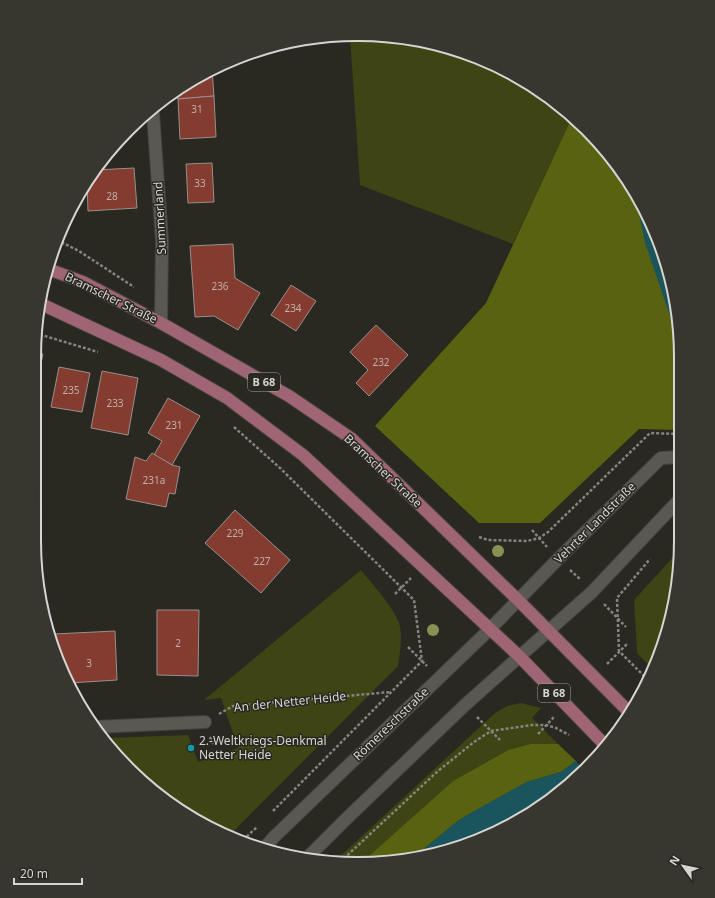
<svg xmlns="http://www.w3.org/2000/svg" width="715" height="898" viewBox="0 0 715 898" font-family="'Noto Sans',sans-serif">
  <style>
    .green { fill: #3e4413 }
    .forest { fill: #596210 }
    .water { fill: #1a555e }
    .building { fill: #833c2f; stroke: #998f8d }
    .lines { fill: none; stroke-linecap: round; stroke-linejoin: round }
    .minor-casing { stroke: #45433e; stroke-width: 14 }
    .secondary-casing { stroke: #45433e; stroke-width: 14 }
    .primary-casing { stroke: #45433e; stroke-width: 14 }
    .path { stroke: #85847e; stroke-width: 2.5; stroke-dasharray: 3 2; stroke-linecap: butt }
    .minor { stroke: #5a5951; stroke-width: 12 }
    .secondary { stroke: #5a5951; stroke-width: 12 }
    .primary { stroke: #a06574; stroke-width: 12 }
    .tree { fill: #889054 }
    .culture-dot { fill: #0f9aa8; stroke: #292821; stroke-width: 1.5 }
    .labels { text-anchor: middle; stroke-width: 3; stroke-linejoin: round; paint-order: stroke }
    .number-label { font-size: 10px; fill: #c1afa8 }
    .shield { fill: #292821; stroke: #a2a19c; stroke-width: 1 }
    .shield-label { font-size: 11px; font-weight: bold; fill: #d6d5d1 }
    .street-label { font-size: 12px; fill: #d6d5d1; stroke: #292821 }
    .poi-label { font-size: 12px; fill: #d6d5d1; stroke: #292821; text-anchor: start }
    .rim { fill: none; stroke: #d6d5d1; stroke-width: 2 }
  </style>
  <rect width="100%" height="100%" fill="#292821"/>
  <g class="green">
    <polygon points="379,35 441,45 501,67 555,101 572,117 513,244 360,185 350,36"/>
    <polygon points="676,554 675,603 656,665 653,670 637,653 634,600"/>
    <path d="M361,570C372,584 393,606 399,623C403,636 400,653 398,666L230,835L196,821L129,769L105,738L188,735L198,762L238,748L221,698L204,700Z"/>
    <polygon points="521,703 541,708 532,718 558,744 530,744 508,750 453,781 361,863 335,861 495,713 507,706"/>
  </g>
  <g class="forest">
    <polygon points="572,117 601,144 638,196 670,274 680,336 678,430 639,429 540,523 479,523 375,426 486,303"/>
    <polygon points="530,744 558,744 576,761 561,772 527,782 459,820 414,857 361,863 453,781 508,750"/>
  </g>
  <g class="water">
    <polygon points="634,190 638,196 670,274 680,336 680,345 645,243"/>
    <polygon points="576,761 583,770 571,784 519,821 441,853 414,857 459,820 492,801 527,782 561,772"/>
  </g>
  <g class="building">
    <polygon points="212,70 214,96 178,99 177,92 196,77"/>
    <polygon points="214,96 216,137 180,139 178,99"/>
    <polygon points="212,163 214,202 188,203 186,164"/>
    <polygon points="134,168 137,208 88,211 87,183 95,170"/>
    <polygon points="233,244 235,278 260,293 238,330 214,316 195,317 190,246"/>
    <polygon points="291,285 316,301 296,331 271,315"/>
    <polygon points="376,325 408,355 369,396 356,383 368,370 350,352"/>
    <polygon points="35,352 43,354 35,393 34,393"/>
    <polygon points="59,367 90,373 82,412 51,407"/>
    <polygon points="102,371 138,378 128,435 91,428"/>
    <polygon points="168,398 200,416 172,465 154,455 162,441 148,433"/>
    <polygon points="152,453 172,465 180,467 175,494 169,493 166,507 126,499 135,457 146,461"/>
    <polygon points="235,510 290,560 261,593 205,543"/>
    <polygon points="157,610 199,610 198,676 157,675"/>
    <polygon points="115,631 117,680 69,683 54,646 54,634"/>
  </g>
  <g class="lines">
    <defs>
      <g id="minor">
        <polyline points="153,113 162,241 161,323"/>
        <polyline points="96,727 205,722"/>
      </g>
      <g id="secondary">
        <polyline points="264,849 273,838 490,629 559,558 661,458 678,457"/>
        <polyline points="308,857 344,821 465,705 592,592 677,502"/>
      </g>
      <g id="primary">
        <polyline points="48,269 83,282 161,323 289,396 352,439 518,600 630,713"/>
        <polyline points="41,304 161,360 227,398 303,455 490,629 520,657 605,745"/>
      </g>
    </defs>
    <use href="#minor" class="minor-casing"/>
    <use href="#secondary" class="secondary-casing"/>
    <use href="#primary" class="primary-casing"/>
    <g class="path">
      <polyline points="57,240 79,251 134,287"/>
      <polyline points="35,333 98,352"/>
      <polyline points="234,427 280,468 414,600 422,661"/>
      <polyline points="532,530 547,547"/>
      <polyline points="479,537 488,540 527,541 539,538 548,532 650,433 678,434"/>
      <polyline points="570,570 580,579"/>
      <polyline points="395,594 411,578"/>
      <polyline points="604,604 626,627"/>
      <polyline points="408,647 427,666"/>
      <polyline points="607,664 628,643"/>
      <polyline points="648,680 619,651 617,598 650,559"/>
      <polyline points="219,714 233,706 391,692"/>
      <polyline points="477,717 500,740"/>
      <polyline points="538,734 554,717"/>
      <polyline points="210,737 213,744"/>
      <polyline points="273,811 422,661"/>
      <polyline points="243,840 257,827"/>
      <polyline points="340,862 438,771 474,742 491,731 532,725 546,725 556,728 569,735"/>
    </g>
    <use href="#minor" class="minor"/>
    <use href="#secondary" class="secondary"/>
    <use href="#primary" class="primary"/>
  </g>
  <g class="tree">
    <circle cx="498" cy="551" r="6"/>
    <circle cx="433" cy="630" r="6"/>
  </g>
  <circle class="culture-dot" cx="191" cy="748" r="4"/>
  <g class="labels">
    <g class="number-label">
      <text x="197" y="113">31</text>
      <text x="200" y="187">33</text>
      <text x="112" y="200">28</text>
      <text x="220" y="290">236</text>
      <text x="293" y="312">234</text>
      <text x="381" y="366">232</text>
      <text x="71" y="394">235</text>
      <text x="115" y="407">233</text>
      <text x="174" y="429">231</text>
      <text x="154" y="484">231a</text>
      <text x="235" y="537">229</text>
      <text x="262" y="565">227</text>
      <text x="178" y="647">2</text>
      <text x="89" y="667">3</text>
    </g>
    <g class="shield">
      <rect x="248" y="373" width="32" height="18" rx="3"/>
      <rect x="538" y="684" width="32" height="18" rx="3"/>
    </g>
    <g class="shield-label">
      <text x="264" y="386">B 68</text>
      <text x="554" y="697">B 68</text>
    </g>
    <g class="street-label">
      <text transform="translate(160 218) rotate(-93)" y="4">Summerland</text>
      <text transform="translate(111 298) rotate(26)" y="4">Bramscher Straße</text>
      <text transform="translate(383 471) rotate(43)" y="4">Bramscher Straße</text>
      <text transform="translate(595 523) rotate(-45)" y="4">Vehrter Landstraße</text>
      <text transform="translate(290 702) rotate(-6)" y="4">An der Netter Heide</text>
      <text transform="translate(391 724) rotate(-44)" y="4">Römereschstraße</text>
    </g>
    <g class="poi-label">
      <text x="199" y="745">2.-Weltkriegs-Denkmal<tspan x="199" dy="14">Netter Heide</tspan></text>
    </g>
  </g>
  <path d="M0 0H715V898H0ZM357 41H358A316 316 0 0 1 674 357V541A316 316 0 0 1 358 857H357A316 316 0 0 1 41 541V357A316 316 0 0 1 357 41Z" fill="#37362f" fill-rule="evenodd"/>
  <path class="rim" d="M357 41H358A316 316 0 0 1 674 357V541A316 316 0 0 1 358 857H357A316 316 0 0 1 41 541V357A316 316 0 0 1 357 41Z"/>
  <g transform="translate(683 866) rotate(303)" stroke="#292821" stroke-width="3" paint-order="stroke">
  <path d="M0-3L7 15L0 10L-7 15Z" fill="#d6d5d1"/>
  <text y="-6" font-size="11" font-weight="bold" text-anchor="middle" fill="#d6d5d1">N</text>
  </g>
  <path d="M14 878v6h68v-6" fill="none" stroke="#d6d5d1" stroke-width="2"/>
  <text x="20" y="878" font-size="12" fill="#d6d5d1" stroke="#292821" stroke-width="3" paint-order="stroke">20 m</text>
</svg>
